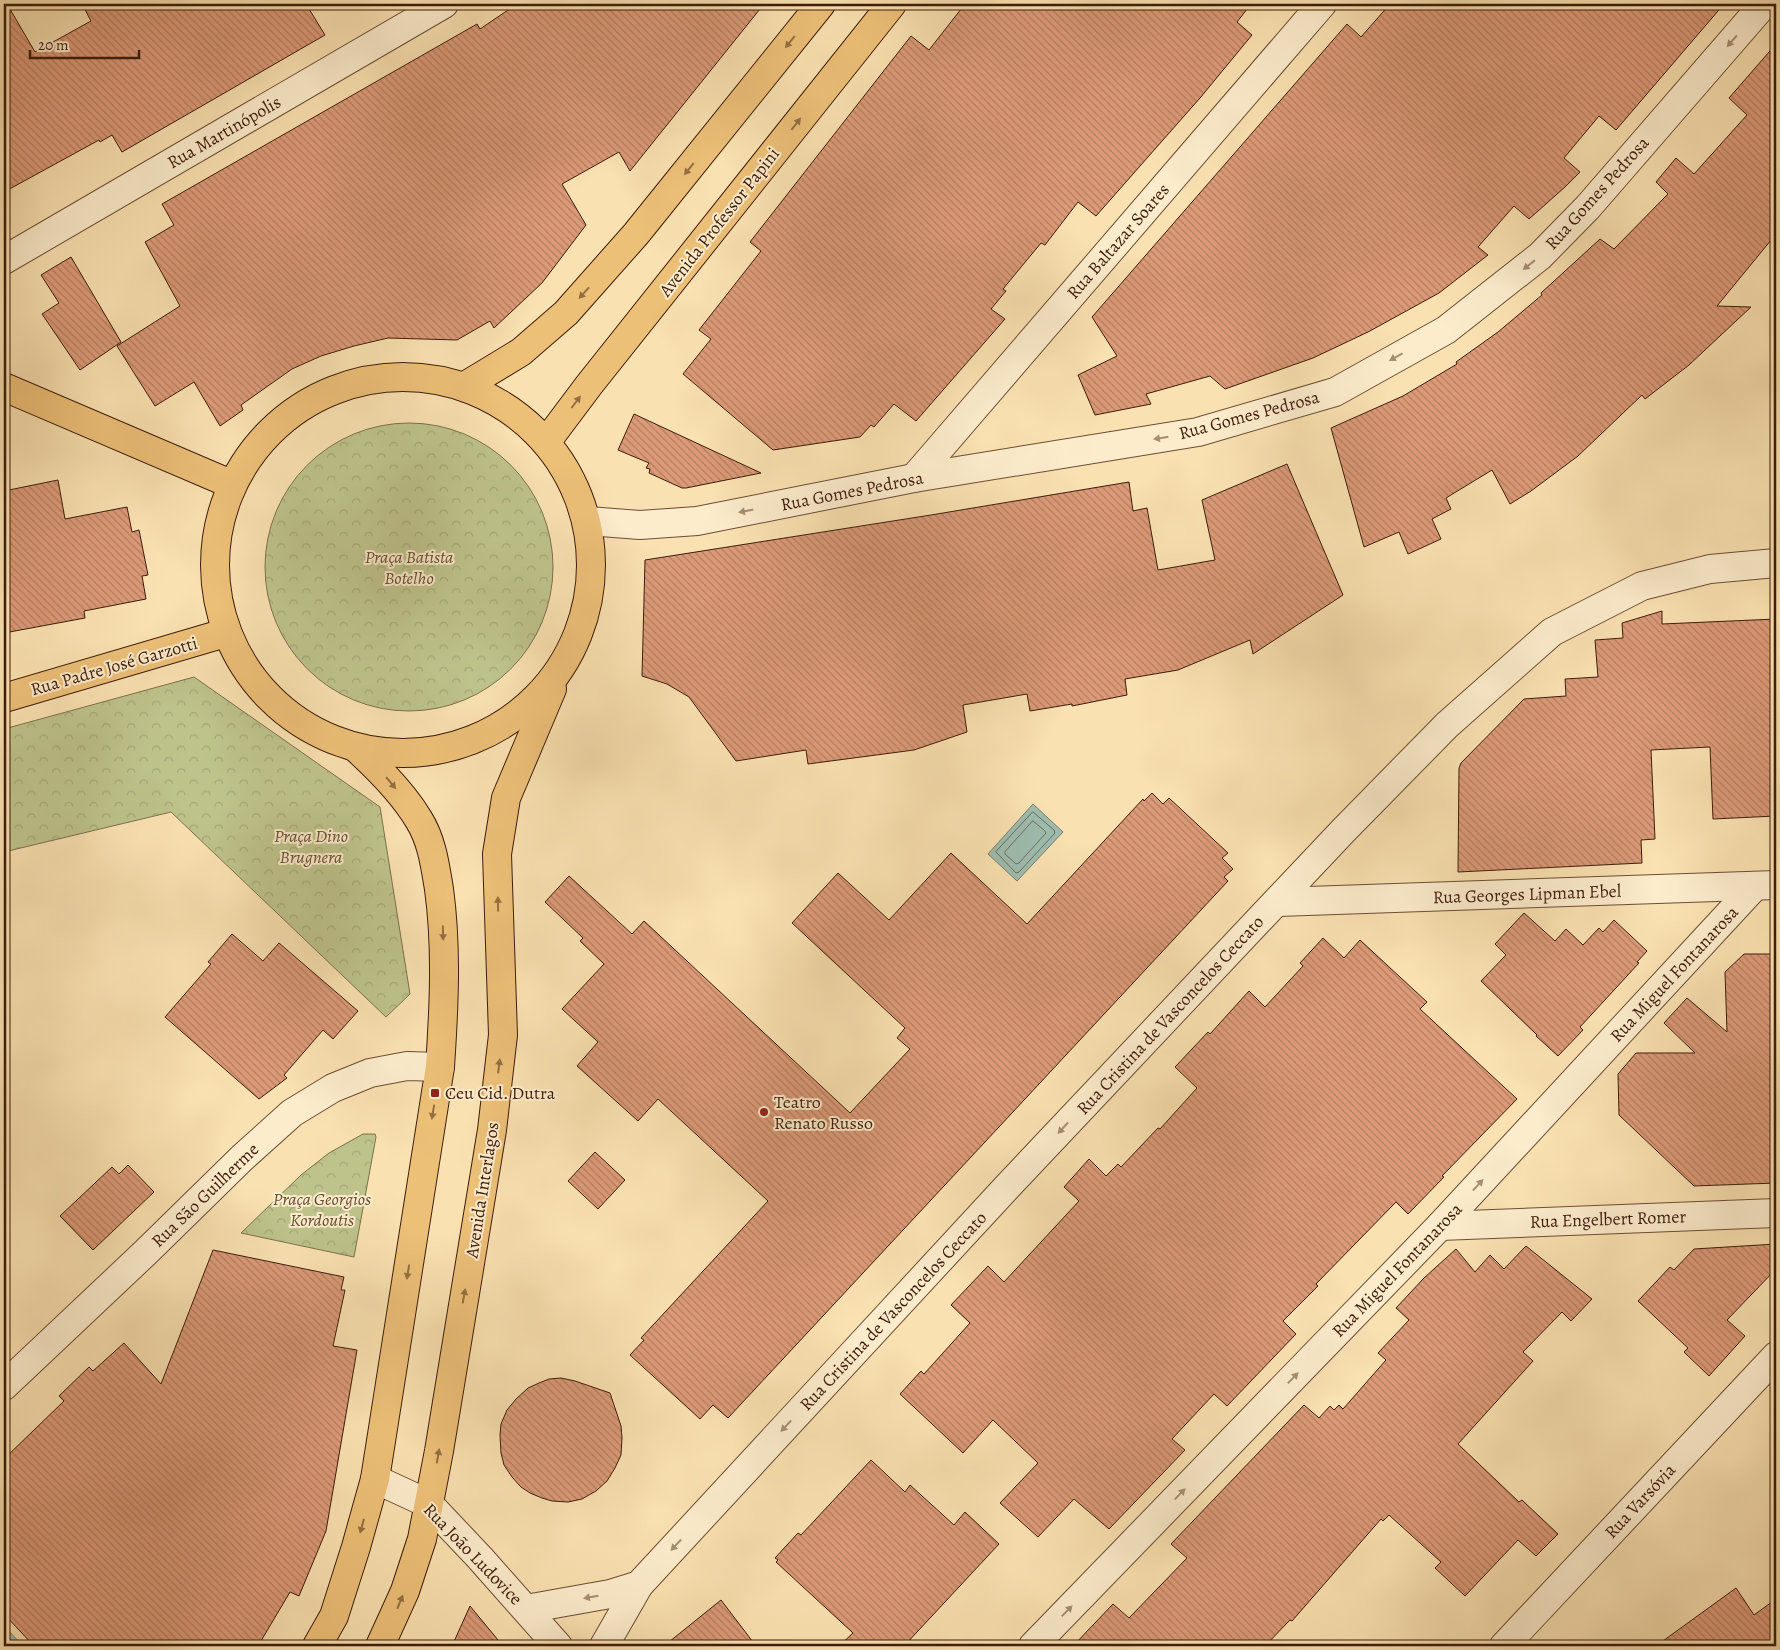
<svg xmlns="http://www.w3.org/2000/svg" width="1780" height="1650" viewBox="0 0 1780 1650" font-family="Alegreya,serif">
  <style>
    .forest { fill: url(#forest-crowns); stroke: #7e704c }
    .water { fill: #9ebdaf; stroke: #777d6d }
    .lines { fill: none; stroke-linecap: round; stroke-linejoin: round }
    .shore { stroke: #6e6c5d; stroke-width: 1 }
    .building { fill: url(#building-back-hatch); stroke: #3d1c0b }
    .street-casing { stroke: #6c4d34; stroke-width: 30 }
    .primary-casing { stroke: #3d1c0b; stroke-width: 30 }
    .street { stroke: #fceccc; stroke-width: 28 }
    .primary { stroke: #edc078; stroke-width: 28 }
    .oneway { fill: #a68e75 }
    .oneway2 { fill: #956e42 }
    .poi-dot { fill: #8f2418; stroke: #fceccc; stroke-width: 2 }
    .labels { text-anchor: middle; stroke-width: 4; stroke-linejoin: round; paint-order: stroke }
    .street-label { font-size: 18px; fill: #3d1c0b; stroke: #fceccc }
    .park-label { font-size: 18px; font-style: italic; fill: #644e32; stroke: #fceccc }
    .poi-label { font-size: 18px; fill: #3d1c0b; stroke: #fceccc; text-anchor: start }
  </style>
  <defs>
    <pattern id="forest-crowns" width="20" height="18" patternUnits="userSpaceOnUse" patternTransform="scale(1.25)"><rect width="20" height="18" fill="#bec38c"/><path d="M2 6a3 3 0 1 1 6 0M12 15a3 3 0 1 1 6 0" fill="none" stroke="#a4a777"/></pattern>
    <pattern id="building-back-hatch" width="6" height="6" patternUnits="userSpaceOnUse" patternTransform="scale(1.25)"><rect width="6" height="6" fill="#dc9a78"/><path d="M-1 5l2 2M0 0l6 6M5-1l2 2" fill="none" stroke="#b47d61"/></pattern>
  </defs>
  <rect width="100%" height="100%" fill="#fae1b1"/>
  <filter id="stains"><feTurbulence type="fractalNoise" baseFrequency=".004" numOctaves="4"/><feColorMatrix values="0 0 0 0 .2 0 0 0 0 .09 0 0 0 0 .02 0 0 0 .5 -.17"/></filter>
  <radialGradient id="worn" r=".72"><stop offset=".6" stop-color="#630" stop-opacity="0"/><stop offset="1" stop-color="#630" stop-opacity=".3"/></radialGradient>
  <g class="forest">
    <circle cx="409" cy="567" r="144"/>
    <polygon points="194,677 380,807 410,994 386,1017 171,812 4,852 4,729"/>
    <polygon points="363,1134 375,1134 376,1137 354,1257 241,1233 301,1175 329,1153"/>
  </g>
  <g class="water">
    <polygon points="1033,804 1063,832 1017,881 988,854"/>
    <polygon points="4,1626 23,1646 4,1646"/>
  </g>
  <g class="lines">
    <g class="shore">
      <polygon points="1033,812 1054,830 1055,833 1019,872 1016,873 996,852"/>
      <polygon points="1033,821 1045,831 1046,833 1019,863 1016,864 1005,854 1005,852"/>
    </g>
  </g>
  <g class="building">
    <polygon points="4,4 7,4 35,52 91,21 82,4 306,4 325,35 122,152 112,135 100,142 99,140 4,192"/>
    <polygon points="517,4 764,4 630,171 619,152 562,184 586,225 542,283 494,328 490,321 457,340 388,338 354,346 321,356 292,369 241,405 243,410 220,426 194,382 155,406 117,346 180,306 145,242 174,225 162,204 477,24 480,29"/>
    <polygon points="965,4 1251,4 1237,22 1252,35 1200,98 1096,216 1078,202 1045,245 1041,243 1003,289 1006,291 991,309 1005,319 916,421 894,404 874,427 871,425 860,437 773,450 683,374 711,339 699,330 761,251 750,242 911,36 929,50"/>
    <polygon points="1390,4 1724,4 1616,130 1599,116 1564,158 1580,172 1565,187 1529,219 1514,206 1478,247 1488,255 1439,293 1368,332 1313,358 1225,389 1210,376 1146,394 1151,404 1095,415 1078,375 1117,356 1092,317 1347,24 1361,37"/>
    <polygon points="1776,44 1776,234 1717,306 1751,307 1689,365 1645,399 1642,395 1578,456 1531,491 1510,504 1492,470 1446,498 1451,509 1432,519 1441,539 1408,554 1399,532 1364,547 1331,428 1403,396 1457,364 1456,362 1498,332 1542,295 1541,293 1600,239 1614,249 1668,194 1656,182 1676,158 1694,174 1747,115 1729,98"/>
    <polygon points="71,257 121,342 80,370 42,314 59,303 41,275"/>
    <polygon points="634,414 761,473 686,488 682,488 649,473 650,469 646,468 649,463 618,450"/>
    <polygon points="1287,464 1343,595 1253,654 1250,640 1178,670 1125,679 1127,695 1072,706 1072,704 1030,711 1027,694 963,705 967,732 914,750 808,764 806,750 736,761 689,697 667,684 642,676 645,560 931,515 1129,482 1133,511 1147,508 1158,570 1215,560 1202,500"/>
    <polygon points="58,480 65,519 127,507 132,532 139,530 148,575 142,576 146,599 84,611 85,618 4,633 4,491"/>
    <polygon points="1662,611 1662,624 1776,619 1776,816 1713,819 1710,747 1651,750 1655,839 1641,840 1642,863 1458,872 1459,768 1461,763 1524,699 1566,696 1565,679 1598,677 1595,640 1623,638 1622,623"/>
    <polygon points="1152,793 1163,804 1169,798 1228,853 1222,858 1233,869 1224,877 1228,881 728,1418 713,1405 700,1419 630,1355 644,1340 641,1338 768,1201 658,1099 638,1121 577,1066 598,1042 562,1009 604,964 580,941 583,938 545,902 569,876 632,934 644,921 850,1113 910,1049 897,1038 905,1028 792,923 838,873 889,920 951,853 1027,924 1143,799 1144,801"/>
    <polygon points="1524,913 1555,941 1566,929 1583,945 1599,928 1603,932 1614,920 1647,951 1637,962 1639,963 1580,1027 1583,1030 1558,1056 1536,1036 1537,1035 1481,981 1506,955 1495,944"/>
    <polygon points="232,934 263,961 279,943 358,1011 333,1039 323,1030 284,1075 287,1078 259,1099 165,1017 211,964 208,962"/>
    <polygon points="1323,938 1344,958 1360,940 1427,1002 1420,1009 1517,1099 1442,1176 1444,1177 1408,1214 1396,1202 1316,1284 1318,1286 1283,1321 1296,1334 1227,1406 1214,1394 1172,1439 1185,1450 1109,1529 1074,1499 1038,1537 1000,1503 1038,1463 993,1420 963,1453 900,1394 921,1371 924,1374 970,1323 951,1305 988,1266 1004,1282 1079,1201 1064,1187 1089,1159 1106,1176 1118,1164 1121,1167 1158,1128 1160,1129 1197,1088 1175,1067 1208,1032 1210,1034 1249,991 1265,1007 1303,966 1300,963"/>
    <polygon points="1744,954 1776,954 1776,1183 1694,1186 1619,1115 1618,1074 1636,1053 1695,1053 1664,1023 1687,998 1727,1032 1725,972"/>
    <polygon points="595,1152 625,1180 598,1209 568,1181"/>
    <polygon points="128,1165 154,1192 93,1250 60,1216 112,1167 119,1174"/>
    <polygon points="1776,1244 1776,1269 1727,1320 1745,1336 1709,1376 1684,1352 1688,1348 1638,1301 1670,1267 1674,1270 1694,1249"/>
    <polygon points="1526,1246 1592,1299 1571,1321 1562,1312 1523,1352 1533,1361 1458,1444 1519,1502 1522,1500 1558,1534 1536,1556 1518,1540 1465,1596 1435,1568 1441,1562 1389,1515 1383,1521 1381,1519 1292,1621 1290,1620 1265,1646 1073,1646 1113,1604 1129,1618 1187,1558 1171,1544 1304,1405 1319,1418 1330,1406 1334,1410 1339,1405 1343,1409 1386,1360 1378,1353 1409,1320 1396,1308 1424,1278 1456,1249 1475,1272 1490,1255 1504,1269"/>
    <polygon points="213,1250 344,1277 341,1290 345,1290 333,1346 357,1350 326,1531 299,1596 290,1592 258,1646 34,1646 4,1614 4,1459 64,1401 59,1396 89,1367 93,1371 124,1343 161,1384"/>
    <polygon points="561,1378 575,1381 610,1393 621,1426 622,1438 621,1455 615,1468 607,1481 596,1491 582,1499 568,1502 552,1501 542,1498 530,1493 521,1487 512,1477 504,1465 501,1453 500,1435 501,1424 507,1410 516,1399 528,1388 539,1383 549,1379"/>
    <polygon points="871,1460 905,1492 910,1485 954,1525 965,1512 999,1544 904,1646 839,1646 853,1633 776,1562 778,1560 775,1558 798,1533 801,1535"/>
    <polygon points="1736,1588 1754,1615 1776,1599 1776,1646 1656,1646"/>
    <polygon points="721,1600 756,1646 664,1646"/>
    <polygon points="470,1606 503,1646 452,1646"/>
  </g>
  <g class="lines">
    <defs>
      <g id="street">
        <polyline points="4,260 444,4"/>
        <polyline points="914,478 1322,4"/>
        <polyline points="588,521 640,525 697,521 914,478 1198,432 1335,392 1446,330 1540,256 1588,207 1764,4"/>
        <polyline points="1278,902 1776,885"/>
        <polyline points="1440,1226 1776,1213"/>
        <polyline points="4,1386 145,1253 242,1158 292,1113 333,1088 370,1073 407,1066 440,1067"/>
        <polyline points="375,1479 429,1504 480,1558 558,1646"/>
        <polyline points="526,1609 610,1594 639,1585"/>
        <polyline points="604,1646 639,1585 1007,1187 1343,831 1447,725 1552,632 1642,586 1710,569 1776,563"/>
        <polyline points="1033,1646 1440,1226 1754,887"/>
        <polyline points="1504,1646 1776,1356"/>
      </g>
      <g id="primary">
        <circle cx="403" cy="565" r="188"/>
        <polyline points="465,386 521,352 566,313 636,234 821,4"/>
        <polyline points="4,387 231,484"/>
        <polyline points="547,441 589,385 892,4"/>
        <polyline points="4,698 225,633"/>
        <path d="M317,1646L334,1616L356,1547L375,1479L440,1067C444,1007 447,948 439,889C435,865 432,841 419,820C403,793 380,770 357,749"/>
        <polyline points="380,1646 405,1591 422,1539 439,1451 492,1130 503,1035 497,854 506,798 552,689"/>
      </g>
    </defs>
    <use href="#street" class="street-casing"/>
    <use href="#primary" class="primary-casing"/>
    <use href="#street" class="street"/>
    <use href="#primary" class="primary"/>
  </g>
  <defs><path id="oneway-solid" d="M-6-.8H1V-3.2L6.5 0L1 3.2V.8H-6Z" transform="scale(1.25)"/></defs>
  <g class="oneway">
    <use href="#oneway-solid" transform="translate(1732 41) rotate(131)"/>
    <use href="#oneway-solid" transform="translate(1529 265) rotate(142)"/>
    <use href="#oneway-solid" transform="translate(1396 357) rotate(151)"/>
    <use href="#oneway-solid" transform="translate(1161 438) rotate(171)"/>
    <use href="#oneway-solid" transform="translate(746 511) rotate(169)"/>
    <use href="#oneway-solid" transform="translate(1063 1128) rotate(133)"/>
    <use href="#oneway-solid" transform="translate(1478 1185) rotate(-47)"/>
    <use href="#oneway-solid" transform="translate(1293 1378) rotate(-46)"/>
    <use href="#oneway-solid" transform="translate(786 1426) rotate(133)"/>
    <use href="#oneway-solid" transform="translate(1180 1494) rotate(-46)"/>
    <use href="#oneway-solid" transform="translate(676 1545) rotate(133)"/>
    <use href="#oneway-solid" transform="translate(591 1597) rotate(170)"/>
    <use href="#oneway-solid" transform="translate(1067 1611) rotate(-46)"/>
  </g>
  <g class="oneway2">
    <use href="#oneway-solid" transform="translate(790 42) rotate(129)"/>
    <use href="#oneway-solid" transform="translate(796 124) rotate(-52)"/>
    <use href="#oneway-solid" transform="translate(689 169) rotate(129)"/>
    <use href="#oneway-solid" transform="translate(584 293) rotate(132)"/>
    <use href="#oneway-solid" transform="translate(576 402) rotate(-53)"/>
    <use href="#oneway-solid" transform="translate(391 783) rotate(50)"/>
    <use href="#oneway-solid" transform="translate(498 904) rotate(-91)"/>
    <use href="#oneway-solid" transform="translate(443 933) rotate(89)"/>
    <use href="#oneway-solid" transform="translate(499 1066) rotate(-83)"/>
    <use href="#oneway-solid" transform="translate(433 1112) rotate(99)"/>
    <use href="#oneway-solid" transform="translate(408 1272) rotate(99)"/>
    <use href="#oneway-solid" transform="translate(464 1296) rotate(-80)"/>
    <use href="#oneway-solid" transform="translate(438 1456) rotate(-80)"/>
    <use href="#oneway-solid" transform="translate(362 1526) rotate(105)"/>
    <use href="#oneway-solid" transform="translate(400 1602) rotate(-68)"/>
  </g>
  <g class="poi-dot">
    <rect x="430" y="1088" width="10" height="10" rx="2.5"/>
    <circle cx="764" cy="1112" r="5"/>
  </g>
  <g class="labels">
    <g class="street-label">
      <text transform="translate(224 132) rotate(-30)" y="6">Rua Martinópolis</text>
      <text transform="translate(1597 193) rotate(-48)" y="6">Rua Gomes Pedrosa</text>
      <text transform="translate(719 222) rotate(-52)" y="6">Avenida Professor Papini</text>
      <text transform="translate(1118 241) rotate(-49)" y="6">Rua Baltazar Soares</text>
      <text transform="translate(1249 415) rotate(-15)" y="6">Rua Gomes Pedrosa</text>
      <text transform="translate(852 491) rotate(-11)" y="6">Rua Gomes Pedrosa</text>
      <text transform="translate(114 666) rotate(-16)" y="6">Rua Padre José Garzotti</text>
      <text transform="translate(1527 894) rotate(-2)" y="6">Rua Georges Lipman Ebel</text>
      <text transform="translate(1674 974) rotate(-47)" y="6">Rua Miguel Fontanarosa</text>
      <text transform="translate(1170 1015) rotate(-47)" y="6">Rua Cristina de Vasconcelos Ceccato</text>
      <text transform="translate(482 1190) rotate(-81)" y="6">Avenida Interlagos</text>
      <text transform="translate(205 1195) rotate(-44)" y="6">Rua São Guilherme</text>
      <text transform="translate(1608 1219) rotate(-2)" y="6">Rua Engelbert Romer</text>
      <text transform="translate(1397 1270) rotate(-46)" y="6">Rua Miguel Fontanarosa</text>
      <text transform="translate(893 1311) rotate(-47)" y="6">Rua Cristina de Vasconcelos Ceccato</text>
      <text transform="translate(1640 1501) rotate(-47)" y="6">Rua Varsóvia</text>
      <text transform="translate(473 1554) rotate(46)" y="6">Rua João Ludovice</text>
    </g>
    <g class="park-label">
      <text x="409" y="563">Praça Batista<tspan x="409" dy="21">Botelho</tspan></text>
      <text x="311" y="842">Praça Dino<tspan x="311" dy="21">Brugnera</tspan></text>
      <text x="322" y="1205">Praça Georgios<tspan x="322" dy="21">Kordoutis</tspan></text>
    </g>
    <g class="poi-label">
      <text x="445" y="1099">Ceu Cid. Dutra</text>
      <text x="774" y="1108">Teatro<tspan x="774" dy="21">Renato Russo</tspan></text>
    </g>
  </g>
  <rect width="1780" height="1650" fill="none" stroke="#fae1b1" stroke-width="20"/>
  <rect x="5" y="5" width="1770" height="1640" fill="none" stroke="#3d1c0b" stroke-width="2.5"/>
  <rect x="10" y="10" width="1760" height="1630" fill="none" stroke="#3d1c0b"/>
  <path d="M30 50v8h109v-8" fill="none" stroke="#3d1c0b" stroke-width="2.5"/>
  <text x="38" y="50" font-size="15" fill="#3d1c0b" stroke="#fceccc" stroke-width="4" paint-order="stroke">20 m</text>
  <rect width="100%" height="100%" filter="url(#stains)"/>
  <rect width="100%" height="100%" fill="url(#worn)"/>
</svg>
